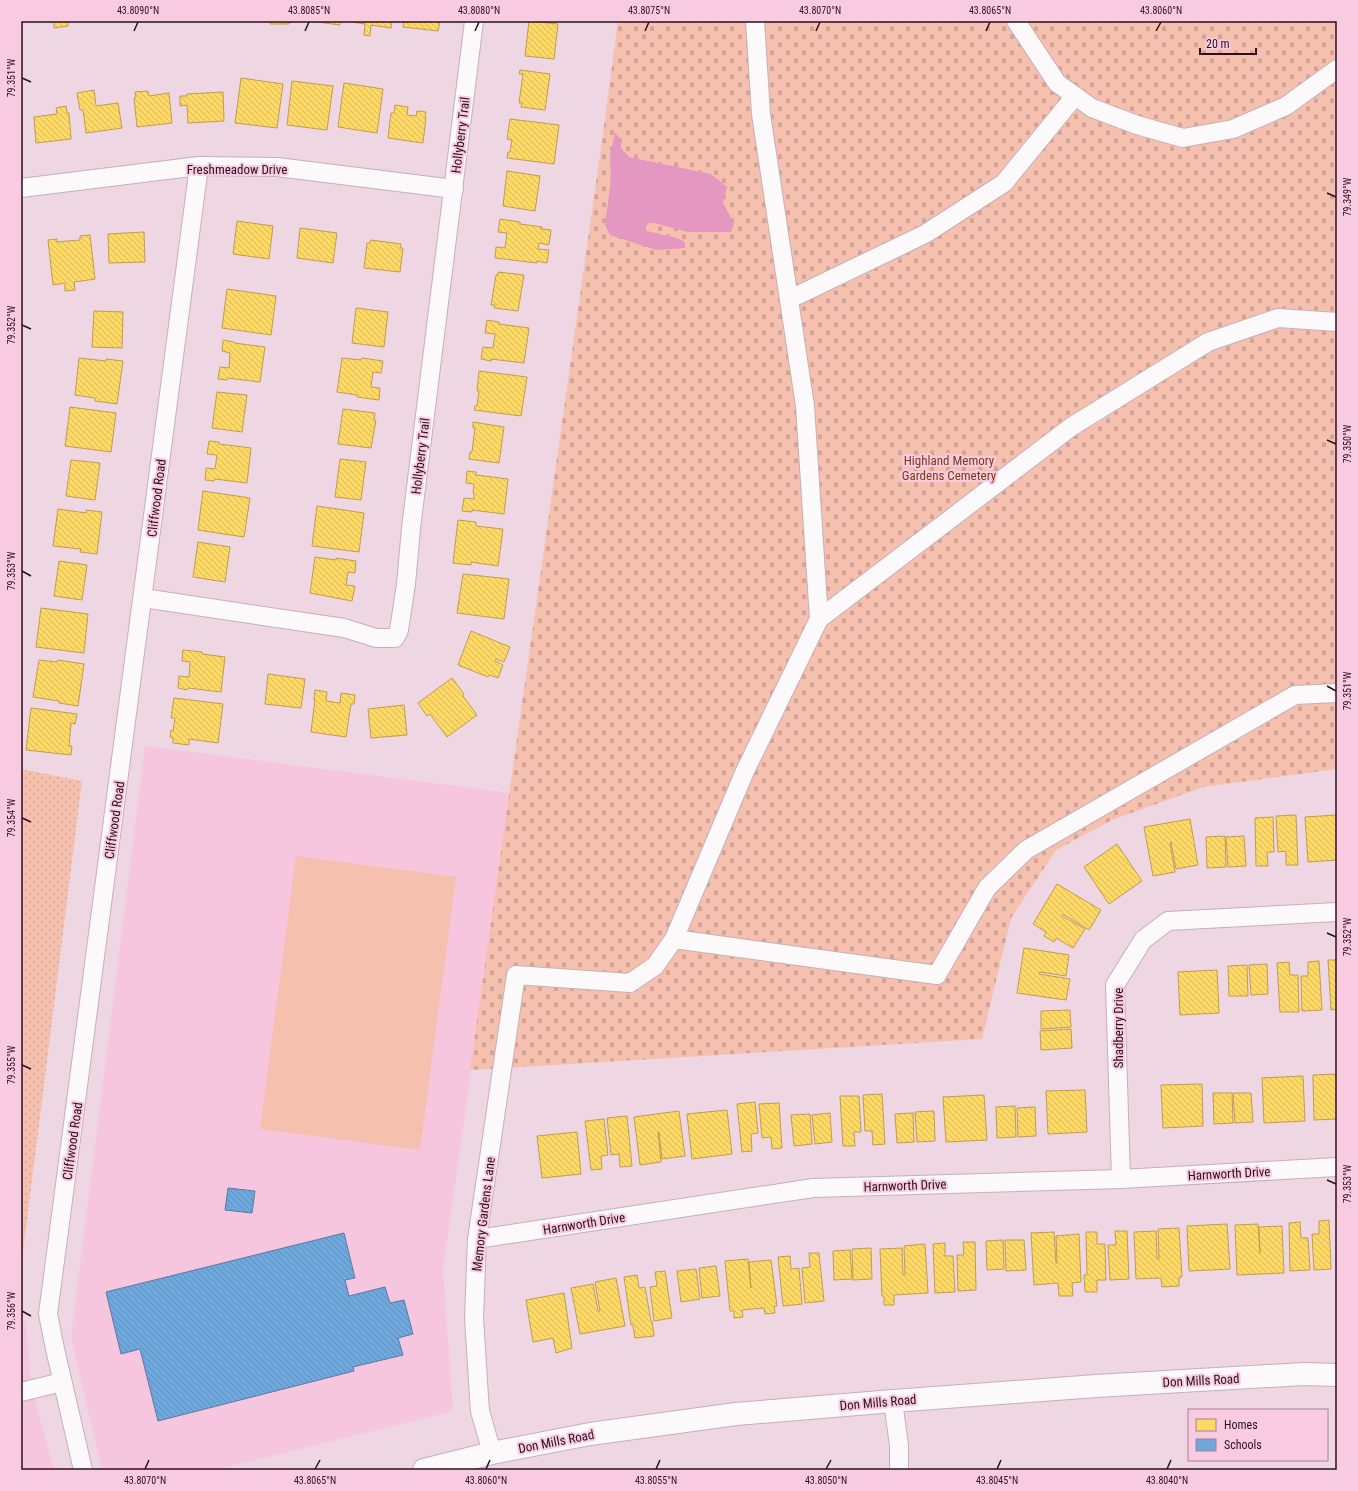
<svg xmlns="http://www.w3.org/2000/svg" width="1358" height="1491" viewBox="0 0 1358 1491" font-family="'Roboto Condensed',sans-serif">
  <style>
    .built { fill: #f5c6dd }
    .cemetery { fill: url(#cemetery-stones) }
    .park { fill: url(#park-dots) }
    .pitch { fill: #f6c0af }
    .water { fill: #e497c0 }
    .homes { fill: url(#homes-back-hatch); stroke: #bf9c50 }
    .schools { fill: url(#schools-back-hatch); stroke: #5a7aa3 }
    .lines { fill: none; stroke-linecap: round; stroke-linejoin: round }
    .minor-casing { stroke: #c7aebb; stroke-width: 20 }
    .major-casing { stroke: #c7aebb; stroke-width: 24 }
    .minor { stroke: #fcf9fb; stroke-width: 18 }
    .major { stroke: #fcf9fb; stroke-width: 22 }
    .ticks { fill: none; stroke: #2a0f1e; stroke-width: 1.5 }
    .labels { text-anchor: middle; stroke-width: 4; stroke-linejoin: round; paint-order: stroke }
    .street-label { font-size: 13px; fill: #2a0f1e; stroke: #f9cbe1 }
    .park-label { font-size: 13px; fill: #7a3b16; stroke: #f9cbe1 }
    .neatline { fill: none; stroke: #2a0f1e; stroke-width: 1.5 }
    .ticks-label { font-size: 10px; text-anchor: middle; fill: #2a0f1e }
  </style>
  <defs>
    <pattern id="cemetery-stones" width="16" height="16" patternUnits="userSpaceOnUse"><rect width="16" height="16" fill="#f6c0af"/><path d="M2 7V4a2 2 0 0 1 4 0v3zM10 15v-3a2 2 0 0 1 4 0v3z" fill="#d3a496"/></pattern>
    <pattern id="park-dots" width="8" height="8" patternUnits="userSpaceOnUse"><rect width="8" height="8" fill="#f6c0af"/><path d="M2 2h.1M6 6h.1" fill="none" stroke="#d3a496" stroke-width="1.8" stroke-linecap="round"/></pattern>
    <pattern id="homes-back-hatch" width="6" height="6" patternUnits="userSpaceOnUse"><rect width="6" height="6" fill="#ffd966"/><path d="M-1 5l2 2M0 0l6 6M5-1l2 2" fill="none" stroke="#dbb958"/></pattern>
    <pattern id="schools-back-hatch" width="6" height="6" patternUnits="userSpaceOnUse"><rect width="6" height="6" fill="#6fa8dc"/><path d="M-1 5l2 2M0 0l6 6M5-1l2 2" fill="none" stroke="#608fbc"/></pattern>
  </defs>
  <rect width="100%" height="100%" fill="#eed6e2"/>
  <g class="built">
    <polygon points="145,746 510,793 443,1270 453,1411 216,1470 102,1470 71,1337"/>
    <polygon points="21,1320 26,1320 31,1386 54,1470 21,1470"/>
  </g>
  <polygon class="cemetery" points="618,21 1337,21 1337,769 1203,787 1112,820 1056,850 1011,918 982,1039 470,1070 603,134"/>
  <polygon class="park" points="21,769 82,781 21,1268"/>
  <polygon class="pitch" points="296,856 456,877 420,1150 260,1129"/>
  <polygon class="water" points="615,133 621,139 621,148 629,157 711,174 727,187 723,203 734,224 731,232 688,232 650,222 643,230 677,238 685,242 685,248 656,250 610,235 605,225 611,180 610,156"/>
  <g class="homes">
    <polygon points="54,21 68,21 68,26 54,28"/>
    <polygon points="270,21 295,21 295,22 289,22 289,24 270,24"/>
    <polygon points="310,21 340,21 340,25"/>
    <polygon points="352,21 392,21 391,28 371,25 370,36 364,35 365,24 352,22"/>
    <polygon points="404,21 440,21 438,31 403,27"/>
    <polygon points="529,21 558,24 554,59 525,56"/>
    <polygon points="520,70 550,74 545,110 521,107 522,103 519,103 523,74 519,74"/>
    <polygon points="241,78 283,84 277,128 235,123"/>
    <polygon points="292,81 333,86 327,130 287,125"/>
    <polygon points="344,83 383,89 377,133 338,127"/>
    <polygon points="94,90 96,106 118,103 122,128 86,133 83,110 80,110 77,93"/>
    <polygon points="148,91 149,96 169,93 172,123 137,127 134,98 136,97 135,92"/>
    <polygon points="223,92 224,121 188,123 187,105 180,106 180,96 187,96 187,94"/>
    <polygon points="395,105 408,107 407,115 416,116 417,111 426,112 425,117 426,117 423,143 388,138 391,113 394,113"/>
    <polygon points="66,106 67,113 69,113 71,139 36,143 34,117 57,114 56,108"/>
    <polygon points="510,119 559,125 554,164 507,158 508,152 510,152 512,140 507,139"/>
    <polygon points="507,171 540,176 535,211 503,206"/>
    <polygon points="500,219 520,222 520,224 542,227 541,229 551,230 549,245 539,243 538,249 549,250 547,263 537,261 537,263 495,258 496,247 505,248 507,233 498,232"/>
    <polygon points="237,221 273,226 269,259 233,254"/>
    <polygon points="300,228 337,233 333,263 297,258"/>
    <polygon points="144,232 145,262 109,263 108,234"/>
    <polygon points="90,235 95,279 74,282 75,290 65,291 65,283 53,285 48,240 57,239 57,242 80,240 80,236"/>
    <polygon points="371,240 401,244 400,248 403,248 400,272 364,268 367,243 370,243"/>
    <polygon points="498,272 524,275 518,311 494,308 495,305 491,305 496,275 498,275"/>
    <polygon points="227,289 276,296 271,335 222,328"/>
    <polygon points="356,308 388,312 384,347 352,343"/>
    <polygon points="94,311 123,312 122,348 92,347"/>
    <polygon points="487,320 499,322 499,324 529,328 524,363 491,359 491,361 481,359 483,347 493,348 495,334 485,333"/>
    <polygon points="223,340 234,342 234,343 265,347 260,382 228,378 227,380 218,379 220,367 229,368 230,353 222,351"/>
    <polygon points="79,358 106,361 106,359 123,361 117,404 95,401 95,398 75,395"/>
    <polygon points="342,358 361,360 362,358 383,361 381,373 373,372 371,387 380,388 379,400 357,397 357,395 337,392"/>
    <polygon points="479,371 527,377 521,416 474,410 475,406 477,406 479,391 477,391"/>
    <polygon points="217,392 247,395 242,432 212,428"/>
    <polygon points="70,407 116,413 111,452 65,446"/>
    <polygon points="343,409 375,413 374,420 376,420 371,448 338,444"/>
    <polygon points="473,422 504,427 499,463 469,459 470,452 472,452 475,428 473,428"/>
    <polygon points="209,441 219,442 219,444 251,448 247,483 215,479 214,481 205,480 206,468 215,469 217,455 207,454"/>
    <polygon points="340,459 366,462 361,500 335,497"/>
    <polygon points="71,460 100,463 95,500 66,496"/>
    <polygon points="467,471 476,472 476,475 508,479 504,514 472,510 472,512 462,511 464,498 474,499 474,493 473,493 474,484 466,483"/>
    <polygon points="203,491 250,498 244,537 198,530"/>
    <polygon points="317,506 364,513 359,552 312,546"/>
    <polygon points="58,509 86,513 86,510 102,512 97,554 80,552 81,549 53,546"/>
    <polygon points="458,520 476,522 476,526 503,529 498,566 471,562 471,565 453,563"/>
    <polygon points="198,542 230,547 225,582 193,577"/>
    <polygon points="315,557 336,560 336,558 356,561 355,573 348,572 346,585 355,586 352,601 310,593"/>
    <polygon points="59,561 87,565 82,600 54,596"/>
    <polygon points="463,574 509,579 504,619 457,613"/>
    <polygon points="41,608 88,614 84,653 36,647"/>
    <polygon points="471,631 510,647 504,662 496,659 495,661 503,665 498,678 490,675 488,677 458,665"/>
    <polygon points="183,650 202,652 202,654 225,657 221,692 188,688 187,690 178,688 179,676 189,677 190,662 182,661"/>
    <polygon points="39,660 57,662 58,660 84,664 78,706 59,703 59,701 33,697"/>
    <polygon points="268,674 305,679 301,708 265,704"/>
    <polygon points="452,678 464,694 463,696 477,715 447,737 430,714 427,716 418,703"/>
    <polygon points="315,690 327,692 326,701 340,703 341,693 355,695 354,704 351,704 346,737 311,732 315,700 314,700"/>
    <polygon points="174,698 223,704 218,743 189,739 189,745 173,743 173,738 170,737 171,730 173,731 175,718 171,718"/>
    <polygon points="404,705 407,735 371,738 368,709"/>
    <polygon points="31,708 77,714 75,724 71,723 69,746 72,746 71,755 26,750"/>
    <polygon points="1296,815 1298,865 1286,865 1286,851 1278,852 1276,816"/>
    <polygon points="1337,815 1337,860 1308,862 1305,817"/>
    <polygon points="1273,817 1274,852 1267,852 1268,866 1256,866 1255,818"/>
    <polygon points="1190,819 1198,865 1176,869 1171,842 1170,843 1175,872 1153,876 1144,827"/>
    <polygon points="1225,836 1226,867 1207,868 1206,837"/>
    <polygon points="1244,836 1246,866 1228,867 1226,837"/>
    <polygon points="1117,844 1142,881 1109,904 1084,867"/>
    <polygon points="1057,884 1101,910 1089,930 1063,914 1062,916 1085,929 1073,948 1056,938 1054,942 1044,936 1046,932 1033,924"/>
    <polygon points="1024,948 1069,955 1066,976 1040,972 1039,974 1070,979 1066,1000 1017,993"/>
    <polygon points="1328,960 1337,960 1337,1009 1331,1010"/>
    <polygon points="1319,961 1322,1010 1302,1011 1301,976 1308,976 1308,962"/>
    <polygon points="1289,962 1290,975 1298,975 1299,1012 1280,1012 1277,963"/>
    <polygon points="1267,964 1268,994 1251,995 1249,965"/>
    <polygon points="1247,965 1248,996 1229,996 1228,966"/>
    <polygon points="1217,970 1219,1013 1180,1015 1178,972"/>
    <polygon points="1070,1010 1071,1027 1041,1029 1041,1011"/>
    <polygon points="1071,1029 1072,1048 1041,1050 1040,1031"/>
    <polygon points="1337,1074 1337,1119 1314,1120 1313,1075"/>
    <polygon points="1303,1076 1305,1121 1264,1123 1262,1078"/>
    <polygon points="1202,1084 1203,1126 1163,1128 1161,1085"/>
    <polygon points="1085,1090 1087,1132 1048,1134 1046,1091"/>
    <polygon points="1213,1093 1232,1093 1233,1123 1214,1124"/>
    <polygon points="1233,1093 1251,1093 1253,1122 1235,1123"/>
    <polygon points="882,1094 885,1144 873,1145 872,1131 865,1131 863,1095"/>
    <polygon points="984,1095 987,1140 946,1142 943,1097"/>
    <polygon points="840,1096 859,1096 861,1132 854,1132 855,1146 843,1146"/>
    <polygon points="755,1102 758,1133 751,1134 752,1151 742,1152 737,1104"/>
    <polygon points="779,1103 782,1148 772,1149 771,1137 762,1138 759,1104"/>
    <polygon points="1015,1106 1016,1137 997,1138 996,1107"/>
    <polygon points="1035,1107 1036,1136 1018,1137 1017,1108"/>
    <polygon points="727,1110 732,1154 692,1159 687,1114"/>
    <polygon points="679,1111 685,1156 662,1159 659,1132 658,1132 661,1162 640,1165 634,1117"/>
    <polygon points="934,1111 935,1141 917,1142 915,1112"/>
    <polygon points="830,1113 832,1142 815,1144 812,1115"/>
    <polygon points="913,1113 914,1142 897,1143 895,1114"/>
    <polygon points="810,1114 812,1144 794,1146 791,1115"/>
    <polygon points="627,1116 632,1166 620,1167 619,1154 611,1155 607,1118"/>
    <polygon points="604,1119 608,1155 601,1156 602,1169 591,1170 585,1121"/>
    <polygon points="577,1132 581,1174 542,1178 537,1136"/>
    <polygon points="1329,1220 1331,1269 1314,1270 1312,1234 1319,1234 1319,1221"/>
    <polygon points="1300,1222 1301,1238 1308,1238 1310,1270 1290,1271 1289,1223"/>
    <polygon points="1227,1224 1230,1269 1189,1271 1187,1226"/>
    <polygon points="1258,1224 1260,1253 1259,1227 1282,1226 1284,1273 1237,1275 1235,1225"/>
    <polygon points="1179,1228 1182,1277 1179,1277 1179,1286 1162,1287 1161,1278 1136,1279 1134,1232 1156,1231 1157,1259 1159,1259 1158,1229"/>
    <polygon points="1115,1231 1127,1231 1129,1279 1110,1280 1108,1245 1116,1245"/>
    <polygon points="1054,1232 1056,1263 1057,1263 1056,1236 1079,1234 1081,1282 1072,1283 1073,1296 1059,1296 1058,1283 1034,1285 1031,1233"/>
    <polygon points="1086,1232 1097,1232 1097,1244 1105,1244 1106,1280 1097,1280 1097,1292 1085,1292 1084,1275 1087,1275"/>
    <polygon points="1003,1240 1004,1269 987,1270 986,1241"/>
    <polygon points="1005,1240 1024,1240 1026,1270 1006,1271"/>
    <polygon points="963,1242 975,1242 976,1290 958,1291 957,1255 964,1255"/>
    <polygon points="945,1243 945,1256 953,1256 955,1292 935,1293 933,1244"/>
    <polygon points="925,1244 928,1293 894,1295 894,1305 884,1305 884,1296 882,1296 880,1249 902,1248 903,1275 905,1275 904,1246"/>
    <polygon points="871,1248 872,1279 853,1280 852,1249"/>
    <polygon points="850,1250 852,1279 834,1280 833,1251"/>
    <polygon points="809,1253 819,1253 824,1301 805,1303 802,1268 810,1267"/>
    <polygon points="790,1256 791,1269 799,1268 802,1304 783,1306 778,1257"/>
    <polygon points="748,1259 751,1288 749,1262 771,1260 777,1306 774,1306 775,1313 765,1314 764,1308 742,1310 743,1317 734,1318 734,1311 730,1311 725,1261"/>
    <polygon points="716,1266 720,1296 702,1298 699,1268"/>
    <polygon points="696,1269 700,1299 681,1302 677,1271"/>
    <polygon points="665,1271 672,1318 654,1321 650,1287 657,1286 655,1272"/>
    <polygon points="637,1275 639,1288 645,1287 651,1321 652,1321 654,1336 635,1338 633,1325 631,1325 624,1277"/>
    <polygon points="616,1278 625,1326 580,1334 571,1288 593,1284 598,1311 600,1311 595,1282"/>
    <polygon points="564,1293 572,1348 556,1353 553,1338 533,1342 526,1300"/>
  </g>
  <g class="schools">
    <polygon points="228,1188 255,1191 252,1213 225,1210"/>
    <polygon points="344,1233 355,1278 345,1280 349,1296 385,1287 390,1303 404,1300 413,1334 398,1338 403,1355 353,1367 354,1371 158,1421 140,1349 121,1354 106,1292"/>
  </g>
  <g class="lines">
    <defs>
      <g id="minor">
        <polyline points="755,21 761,114 805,406 819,619"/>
        <polyline points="1016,21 1057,83 1092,108 1137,125 1183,138 1233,129 1286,106 1337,69"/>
        <polyline points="21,188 199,166 277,167 454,189"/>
        <polyline points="790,299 925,234 1004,183 1075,96"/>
        <polyline points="143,598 344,628 376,638 395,638 399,630 406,584 411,528 474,21"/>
        <polyline points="674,939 937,975 987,888 1026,850 1295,695 1337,693"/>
        <polyline points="1121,1179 1115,985 1143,940 1168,921 1337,912"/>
        <polyline points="477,1239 813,1188 1121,1179 1337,1167"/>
        <polyline points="21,1392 62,1382"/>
        <polyline points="893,1401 899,1446 899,1470"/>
        <polyline points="492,1453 480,1411 479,1397 474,1318 477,1239 516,975 630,983 655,966 674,939 745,771 819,619 1071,427 1208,342 1278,318 1337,322"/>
        <polyline points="83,1470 55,1349 48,1314 199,166"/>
      </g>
      <polyline id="major" points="424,1470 492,1453 590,1434 736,1414 893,1401 1096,1386 1304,1374 1337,1375"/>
    </defs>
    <use href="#minor" class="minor-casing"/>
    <use href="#major" class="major-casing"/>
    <use href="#minor" class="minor"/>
    <use href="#major" class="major"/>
  </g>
  <path class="ticks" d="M134,31L138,22M305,31L309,22M475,31L479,22M645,31L649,22M816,31L820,22M986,31L990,22M1156,31L1161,22M22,78L31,82M1327,193L1336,197M22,325L31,329M1327,440L1336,444M22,571L31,576M1327,686L1336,691M22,818L31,822M1327,933L1336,937M22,1065L31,1069M1327,1180L1336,1184M22,1311L31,1316M145,1469L149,1460M315,1469L320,1460M486,1469L490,1460M656,1469L660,1460M826,1469L831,1460M997,1469L1001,1460M1167,1469L1171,1460"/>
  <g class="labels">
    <g class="street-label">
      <text transform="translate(460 135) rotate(-83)" y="5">Hollyberry Trail</text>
      <text x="237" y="174">Freshmeadow Drive</text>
      <text transform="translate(420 456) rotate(-83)" y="5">Hollyberry Trail</text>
      <text transform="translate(156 498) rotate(-83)" y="5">Cliffwood Road</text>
      <text transform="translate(114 820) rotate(-82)" y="5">Cliffwood Road</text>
      <text transform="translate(1118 1028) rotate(-90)" y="5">Shadberry Drive</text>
      <text transform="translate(72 1141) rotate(-82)" y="5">Cliffwood Road</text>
      <text transform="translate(1229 1173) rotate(-3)" y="5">Harnworth Drive</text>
      <text transform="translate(905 1185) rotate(-2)" y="5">Harnworth Drive</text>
      <text transform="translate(483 1214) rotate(-83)" y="5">Memory Gardens Lane</text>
      <text transform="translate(584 1223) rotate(-9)" y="5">Harnworth Drive</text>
      <text transform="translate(1201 1380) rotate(-3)" y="5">Don Mills Road</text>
      <text transform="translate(878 1402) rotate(-5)" y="5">Don Mills Road</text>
      <text transform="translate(556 1441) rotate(-11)" y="5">Don Mills Road</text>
    </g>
    <g class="park-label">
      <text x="949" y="465">Highland Memory<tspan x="949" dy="15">Gardens Cemetery</tspan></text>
    </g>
  </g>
  <rect width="1358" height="1491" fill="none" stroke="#f9cbe1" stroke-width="44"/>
  <rect x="1188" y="1409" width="140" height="52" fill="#f9cbe1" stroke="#a68093"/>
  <rect x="1196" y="1419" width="20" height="12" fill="#ffd966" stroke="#a68093"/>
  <text x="1224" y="1429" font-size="12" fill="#2a0f1e">Homes</text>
  <rect x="1196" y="1439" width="20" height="12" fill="#6fa8dc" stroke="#a68093"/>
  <text x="1224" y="1449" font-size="12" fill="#2a0f1e">Schools</text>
  <path d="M1200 48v6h56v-6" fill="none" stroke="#2a0f1e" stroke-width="2"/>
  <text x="1206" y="48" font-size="12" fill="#2a0f1e" stroke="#f9cbe1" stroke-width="3" paint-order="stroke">20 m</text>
  <rect x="22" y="22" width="1314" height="1447" class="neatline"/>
  <g class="ticks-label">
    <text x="138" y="14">43.8090°N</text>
    <text x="309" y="14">43.8085°N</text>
    <text x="479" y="14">43.8080°N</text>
    <text x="649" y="14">43.8075°N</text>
    <text x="820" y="14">43.8070°N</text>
    <text x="990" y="14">43.8065°N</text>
    <text x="1161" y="14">43.8060°N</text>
    <text transform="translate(11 78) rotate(-90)" y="4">79.351°W</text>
    <text transform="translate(1347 197) rotate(-90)" y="4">79.349°W</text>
    <text transform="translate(11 325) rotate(-90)" y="4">79.352°W</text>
    <text transform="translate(1347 444) rotate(-90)" y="4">79.350°W</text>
    <text transform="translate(11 571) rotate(-90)" y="4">79.353°W</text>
    <text transform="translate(1347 691) rotate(-90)" y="4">79.351°W</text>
    <text transform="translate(11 818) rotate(-90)" y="4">79.354°W</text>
    <text transform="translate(1347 937) rotate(-90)" y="4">79.352°W</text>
    <text transform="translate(11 1065) rotate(-90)" y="4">79.355°W</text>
    <text transform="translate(1347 1184) rotate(-90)" y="4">79.353°W</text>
    <text transform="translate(11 1311) rotate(-90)" y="4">79.356°W</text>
    <text x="145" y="1484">43.8070°N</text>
    <text x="315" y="1484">43.8065°N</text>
    <text x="486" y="1484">43.8060°N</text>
    <text x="656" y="1484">43.8055°N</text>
    <text x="826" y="1484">43.8050°N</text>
    <text x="997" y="1484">43.8045°N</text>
    <text x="1167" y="1484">43.8040°N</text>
  </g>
</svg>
